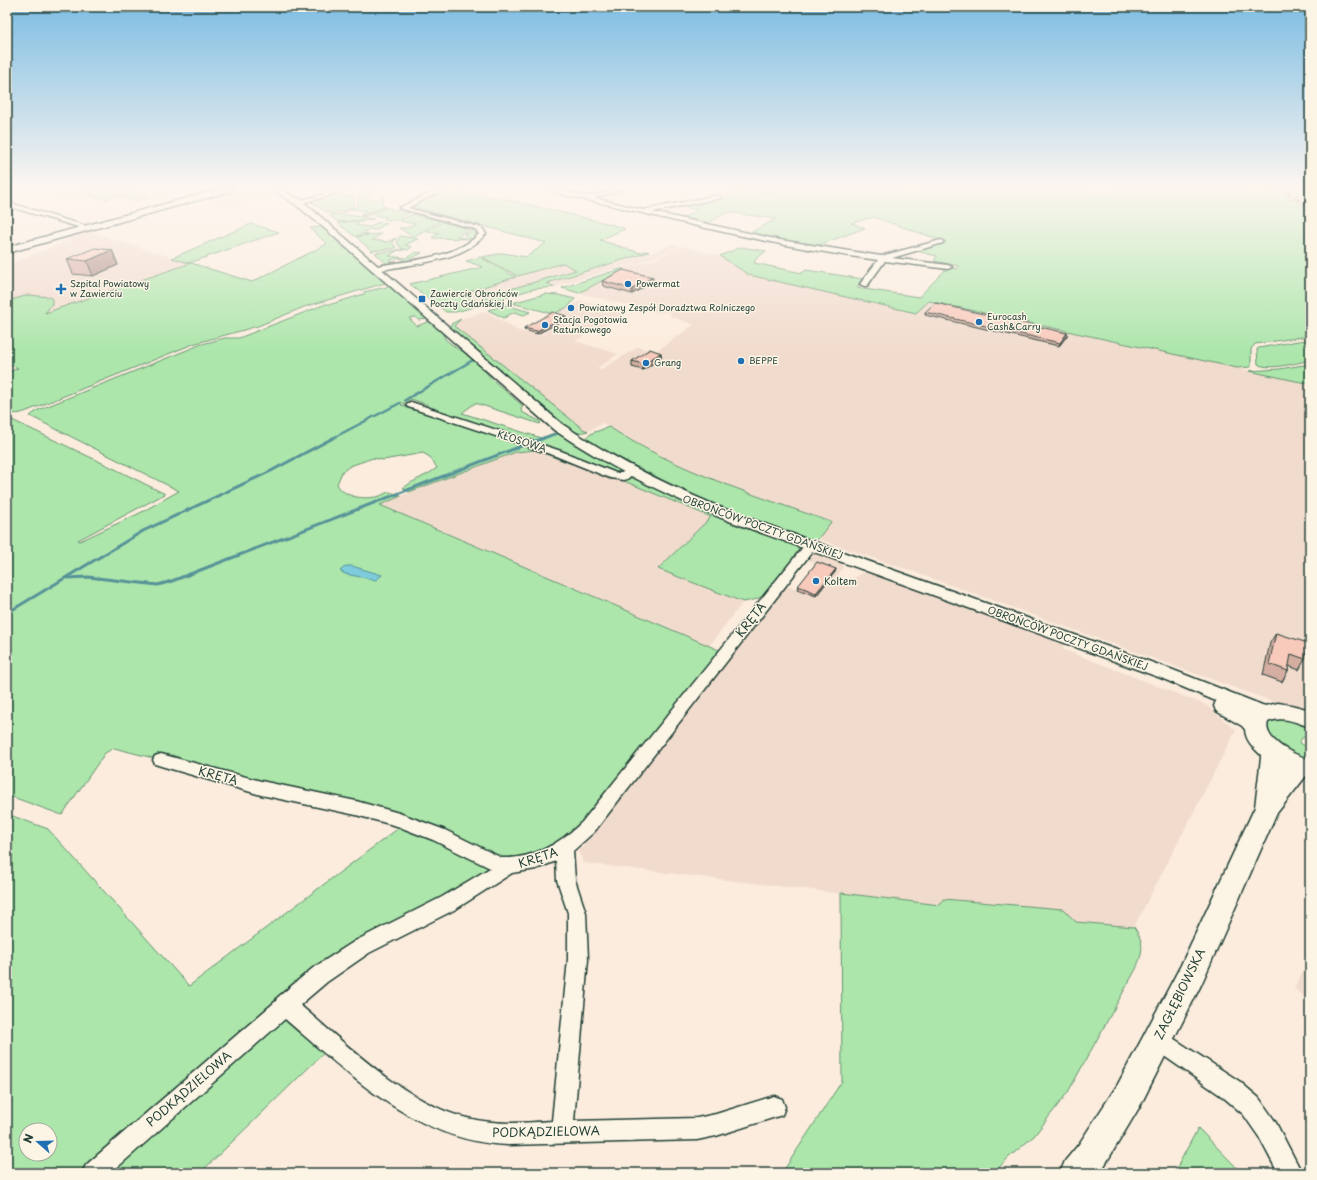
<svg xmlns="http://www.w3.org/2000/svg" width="1317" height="1180" viewBox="0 0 1317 1180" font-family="'Playpen Sans',sans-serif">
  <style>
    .built { fill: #f1dbcd }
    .green { fill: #ace6ab; stroke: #669270; fill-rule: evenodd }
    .water { fill: #7dcbdb; stroke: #579298 }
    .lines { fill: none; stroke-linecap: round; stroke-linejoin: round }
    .stream-far1 { stroke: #579298; stroke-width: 2.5 }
    .stream { stroke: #579298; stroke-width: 3 }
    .minor-casing { stroke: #1f3d34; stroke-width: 3 }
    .tertiary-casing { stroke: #1f3d34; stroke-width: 3 }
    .secondary-casing { stroke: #1f3d34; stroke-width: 3 }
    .minor { fill: #fcf5e5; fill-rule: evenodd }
    .tertiary { fill: #fcf5e5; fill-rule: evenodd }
    .secondary { fill: #fcf5e5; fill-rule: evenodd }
    .rail-casing { stroke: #1f3d34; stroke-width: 2.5 }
    .rail { stroke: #fcf5e5; stroke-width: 1.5; stroke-dasharray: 5; stroke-linecap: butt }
    .wall { fill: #d5aea2; stroke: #1f3d34 }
    .shaded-wall { fill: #ae8d84; stroke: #1f3d34 }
    .building { fill: #f8cabc; stroke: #1f3d34 }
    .poi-dot { fill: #1f6fb2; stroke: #fcf5e5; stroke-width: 1.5 }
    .labels { text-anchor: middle; stroke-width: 3; stroke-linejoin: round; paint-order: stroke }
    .far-poi-label { font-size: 9px; fill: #1f3d34; stroke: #fcf5e5; text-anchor: start }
    .street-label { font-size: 10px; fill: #1f3d34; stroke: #fcf5e5 }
    .poi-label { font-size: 10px; fill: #1f3d34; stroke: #fcf5e5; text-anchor: start }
    .near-street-label { font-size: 12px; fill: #1f3d34; stroke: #fcf5e5 }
  </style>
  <rect width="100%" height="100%" fill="#fbecdd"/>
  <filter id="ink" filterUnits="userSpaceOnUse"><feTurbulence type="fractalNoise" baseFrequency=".025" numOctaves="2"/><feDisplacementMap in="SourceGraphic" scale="8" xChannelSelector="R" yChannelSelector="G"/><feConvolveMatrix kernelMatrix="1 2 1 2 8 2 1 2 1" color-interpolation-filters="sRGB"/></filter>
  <g filter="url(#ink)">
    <g class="built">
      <polygon points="26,189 81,189 95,193 64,201"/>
      <polygon points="115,189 140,189 180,199 167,203"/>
      <polygon points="238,189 268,189 280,197 252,202 233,208 198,200"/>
      <polygon points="1276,189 1287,189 1306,200 1310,202 1310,210"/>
      <polygon points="86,231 191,263 7,326 7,265 72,239 64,238"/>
      <polygon points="672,244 679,246 650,259 635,264 623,266 555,287 546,283 651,253"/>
      <polygon points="681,246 720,256 749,275 915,313 929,301 1310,384 1310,715 917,573 818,539 830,522 710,479 666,460 622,435 603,423 588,431 583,429 454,326 461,319 486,311 519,331 538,336 569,319 554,314 580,301 626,313 601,328 598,327 575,341 618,354 597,368 602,369 638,347 655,352 694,325 670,316 671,313 665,312 659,313 579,293 624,269 621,268 650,261"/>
      <polygon points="563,263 576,270 508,290 509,291 476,301 466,296 467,292 493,283"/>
      <polygon points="530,450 574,462 623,480 678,504 712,517 658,569 743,602 709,646 379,504 516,452"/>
      <polygon points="812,553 817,553 842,563 843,568 836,578 846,582 862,573 872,573 1064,644 1062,649 1206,705 1236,730 1134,927 1073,922 1063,909 943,899 940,905 583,863 579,851 768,604 784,585 797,589 817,564 806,559"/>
      <polygon points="1310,910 1310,1002 1294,988 1305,968 1309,939 1308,913"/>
    </g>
    <g class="green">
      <polygon points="81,189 115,189 151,198 134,200 117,196 105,199 88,195 94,193"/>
      <polygon points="446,189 462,189 470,195 496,197 610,224 625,229 600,240 640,253 645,251 649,252 547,283 555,287 533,289 516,294 507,290 576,270 563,263 518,276 482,257 503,253 526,257 546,243 410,206"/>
      <polygon points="724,189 759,189 765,191 769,191 767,189 1072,189 1102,195 1124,189 1276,189 1310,210 1310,337 1302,337 1255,344 1251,349 1251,367 1237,368 929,301 916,313 749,275 720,256 741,247 766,251 756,259 754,263 802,273 806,270 863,279 857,288 919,297 947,268 957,269 959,266 934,261 937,256 916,251 946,242 874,217 851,223 865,228 816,246 750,233 776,219 728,212 706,224 681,219 698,210 678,206 737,195"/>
      <polygon points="1287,189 1310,189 1310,202"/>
      <path d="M341,190L348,191L339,195L351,197L354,195V206C330,216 331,216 310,201L325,197Z"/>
      <polygon points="363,192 374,192 364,198 377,200 384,196 382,206 386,207 361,215 367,211 353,209 342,213 358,206 358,195"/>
      <polygon points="387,208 409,213 396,220 384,219 386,217 370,214 366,216 361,216"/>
      <polygon points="342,214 374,219 338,222 329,215"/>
      <polygon points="413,214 440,221 413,237 399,228 407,228 415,224 399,221"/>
      <polygon points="364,220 355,225 369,227 379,222 388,223 375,230 369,229 363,233 368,234 354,236 338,223"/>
      <polygon points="442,222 469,229 457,237 466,238 468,236 464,235 472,230 476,234 472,239 432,238 439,233 426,231"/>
      <polygon points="251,224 279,232 189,263 172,258"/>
      <path d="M323,227L385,283L304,307L258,326L193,344L27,411C19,414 14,415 7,411V373L18,368L7,363V301L29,295L50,297L52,300V304L45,313L191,263L252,282L327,244L310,228Z"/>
      <polygon points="378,234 381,234 372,240 387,242 396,238 392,242 396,248 372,251 356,237"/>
      <polygon points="400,236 418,239 405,245 412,247 408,250 401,248 397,243 397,240"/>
      <polygon points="398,250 389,256 406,258 416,252 422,253 406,261 401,258 390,260 393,263 387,264 375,253 399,250 404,250"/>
      <polygon points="480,257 516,277 467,292 466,296 476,301 477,306 456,312 446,312 410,284 483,267 466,261"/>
      <polygon points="620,269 624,269 579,293 562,288"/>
      <path d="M391,286L429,319L418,320L416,317L409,318L417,326L430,321L440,329L446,340L458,349L469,354L493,380L523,406L521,409L522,412L541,422L540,424L475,403L462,413L541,438L557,432L624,473L618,475L431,409L428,405L411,399L401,405L412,409L415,407L574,462L572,464L535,450L516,452L409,492L403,488C413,480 427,476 437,468L430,457L423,453L383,460L373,458L350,466L342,472L337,484C344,498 365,500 380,496C382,495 386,493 388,492C392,492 397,495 401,496L380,505L719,650L716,657L591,816L564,842L527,858L506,860L477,848L191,764C179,757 167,750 153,758L114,748L105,753L62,815L7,795V422L12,420L115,469L165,494L78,540L80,541L140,513L179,491L30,416L38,410L202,344L225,338H239L326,304H332L364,294V292Z"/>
      <polygon points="503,293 509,295 509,297 483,304 478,301"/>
      <polygon points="545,294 558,295 575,299 570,304 571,305 554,314 512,303"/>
      <polygon points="506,305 530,312 524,315 514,312 504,318 488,310"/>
      <polygon points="461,319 454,326 583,429 588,431 578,433 571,430 451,328 451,324"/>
      <path d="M1310,340V360C1298,363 1267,371 1258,364L1257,349L1259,348L1298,341Z"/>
      <polygon points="1310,364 1310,384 1249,371 1279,369"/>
      <path d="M609,427C677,471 755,495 831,522L818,539L812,540L724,508L662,482L613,457L585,439L592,433Z"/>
      <path d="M629,477L797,544L799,547C798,557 770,590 761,597C756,600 749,601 743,602L658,569L711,517L624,481L623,480Z"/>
      <polygon points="1281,717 1310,725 1310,735 1308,734 1306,737 1302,738 1299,743 1310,748 1310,762 1298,760 1265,733 1268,722 1273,719"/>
      <path d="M7,814L48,829L189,986L404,824L495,867L284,1005L332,1045L200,1173H7ZM26,1130H50V1154H26Z"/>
      <path d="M841,893L940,905L943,899L1063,909L1076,922L1134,927C1145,944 1143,951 1136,969L1068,1092L1034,1136L1008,1158L994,1173H782L842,1081Z"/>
      <polygon points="1198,1128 1242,1173 1174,1173"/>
    </g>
    <polygon class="water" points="346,566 352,566 382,575 376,580 345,574 340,571"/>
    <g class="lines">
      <g class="stream-far1">
        <polyline points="405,400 473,360"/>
        <polyline points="331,439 400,403"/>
        <polyline points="541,439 558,433"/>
      </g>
      <g class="stream">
        <polyline points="533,442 544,438"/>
        <polyline points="67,578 88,577 158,585 172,581 524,445"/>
        <polyline points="7,613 143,531 271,471 333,438"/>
      </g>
      <defs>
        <g id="minor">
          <polygon points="334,189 342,189 328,196 298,204 295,202 324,194"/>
          <path d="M438,189H445L408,208L479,227L483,229L486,234L485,235C464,258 429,262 399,267C391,268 382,271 374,270L373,268L377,266C410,260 454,259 479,234L475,229L399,208Z"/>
          <path d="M549,189C562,188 574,195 587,196C598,196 610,189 622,189L595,198L643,210L719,195L722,197L721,198L652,212L780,240L881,256L941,240L943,241V243L892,258L948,265L952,267L948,269L885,261L867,286H864L860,284L878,260C787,248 699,227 610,205C598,202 557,195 549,189Z"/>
          <polygon points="760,189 768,189 769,190 766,192"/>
          <polygon points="7,202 89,227 90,228 85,229 7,206"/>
          <polygon points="411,402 561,451 616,473 621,473 631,469 636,472 627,479 623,480 610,478 553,455 408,407 406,405 408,403"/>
          <path d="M811,541L815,542L817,545L815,548L594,832L573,851L575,880L586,913L588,959L574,1121L697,1118L716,1114L774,1096L782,1099L785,1107L782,1115L716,1136L697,1140L508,1145C417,1142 350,1075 285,1019L111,1173H82L86,1165L276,1001L277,998L313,968L355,941L442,897L490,868L433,840L397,826L356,815L261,795L161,766L155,764L153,760L155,756L161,754L261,781L356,801L399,813L445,830L502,858C534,859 559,844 582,822L807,542ZM556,861L557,880L568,913V959L552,1121C524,1123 495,1125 467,1118C407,1104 347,1045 300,1005L327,982L369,953L456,909L512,873L536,869Z"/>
          <polygon points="1158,1030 1165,1033 1239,1081 1259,1098 1275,1121 1302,1173 1278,1173 1259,1137 1243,1114 1223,1097 1151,1047 1148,1040 1151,1033"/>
        </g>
        <g id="tertiary">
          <polygon points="220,189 232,189 231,191 7,253 7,247"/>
          <path d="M271,189H280L301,200L562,424C618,462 677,490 739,515L1173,670L1262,705L1274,708L1276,713L1274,718L1267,720L1257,717L1265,729L1263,734L1256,736L1249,734L1242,726L1216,711L1214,706L1216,701L1161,678L729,521C667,496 609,467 554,430L323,227L295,204Z"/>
        </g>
        <path id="secondary" d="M1278,703L1291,705L1310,710V727C1297,723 1282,715 1268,722C1262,740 1296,756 1310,759V777L1306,776L1277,813L1201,985L1140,1106L1103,1168L1099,1173H1060L1065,1161L1079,1144L1118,1084L1181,965L1255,807L1261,758V755C1245,741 1240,730 1251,711L1265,706Z"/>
      </defs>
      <use href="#minor" class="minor-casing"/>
      <use href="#tertiary" class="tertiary-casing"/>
      <use href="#secondary" class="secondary-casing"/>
      <use href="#minor" class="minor"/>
      <use href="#tertiary" class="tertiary"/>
      <use href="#secondary" class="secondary"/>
      <defs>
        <polyline id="rail" points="1282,189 1310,207"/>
      </defs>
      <use href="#rail" class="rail-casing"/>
      <use href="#rail" class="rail"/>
    </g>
    <g class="wall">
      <polygon points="112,250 118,265 93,276 73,274 67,259"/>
      <polygon points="602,281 653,282 632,294 603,286"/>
      <polygon points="925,312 1067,333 1067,336 1059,346 925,315"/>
      <polygon points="566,319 537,334 524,330 524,328"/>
      <polygon points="661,353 661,358 643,370 632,367 632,361"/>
      <polygon points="836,569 835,572 816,596 797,589 798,586"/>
      <polygon points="1276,633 1305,659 1299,670 1289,666 1288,671 1282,682 1263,675 1270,643"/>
    </g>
    <g class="shaded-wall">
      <polygon points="112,250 118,265 93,276 87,261"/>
      <polygon points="653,277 653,282 632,294 632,289"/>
      <polygon points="566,316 566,319 537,334 537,331"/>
      <polygon points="1067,333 1067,336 1059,346 1060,343"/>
      <polygon points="661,353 661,358 643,370 643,364"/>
      <polygon points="836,569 835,572 816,596 816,593"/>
    </g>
    <g class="building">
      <polygon points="95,248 112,250 87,261 67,259"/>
      <polygon points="623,270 653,277 632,289 602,281"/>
      <polygon points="935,303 1067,333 1060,343 925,312"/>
      <polygon points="553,312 566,316 537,331 524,328"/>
      <polygon points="650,349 661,353 643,364 632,361"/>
      <polygon points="817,562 836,569 816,593 798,586"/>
      <polygon points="1276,633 1308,643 1305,659 1291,654 1288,671 1269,664"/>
    </g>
  </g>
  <linearGradient id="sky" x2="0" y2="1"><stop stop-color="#7dbde3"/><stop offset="0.53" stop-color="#fdf6f0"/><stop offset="1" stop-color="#fdf6f0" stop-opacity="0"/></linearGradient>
  <rect width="1317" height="354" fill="url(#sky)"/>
  <g class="poi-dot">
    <circle cx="628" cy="284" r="4"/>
    <path d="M59 283h4v4h4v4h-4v4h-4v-4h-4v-4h4z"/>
    <rect x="418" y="295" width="8" height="8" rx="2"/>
    <circle cx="571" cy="308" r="4"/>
    <circle cx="979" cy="322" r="4"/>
    <circle cx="545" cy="325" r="4"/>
    <circle cx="741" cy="361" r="4"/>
    <circle cx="646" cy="363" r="4"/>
    <circle cx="816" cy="581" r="4"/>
  </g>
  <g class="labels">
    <g class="far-poi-label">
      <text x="70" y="287">Szpital Powiatowy<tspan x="70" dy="10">w Zawierciu</tspan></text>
      <text x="636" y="287">Powermat</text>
      <text x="430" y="297">Zawiercie Obrońców<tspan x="430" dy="10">Poczty Gdańskiej II</tspan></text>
      <text x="579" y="311">Powiatowy Zespół Doradztwa Rolniczego</text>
      <text x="987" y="320">Eurocash<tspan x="987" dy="10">Cash&amp;Carry</tspan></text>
      <text x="553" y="323">Stacja Pogotowia<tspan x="553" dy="10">Ratunkowego</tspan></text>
      <text x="749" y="364">BEPPE</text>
      <text x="654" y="366">Grang</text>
    </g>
    <g class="street-label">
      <text transform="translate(522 441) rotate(18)" y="4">KŁOSOWA</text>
      <text transform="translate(763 527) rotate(20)" y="4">OBROŃCÓW POCZTY GDAŃSKIEJ</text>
      <text transform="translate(1068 638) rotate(20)" y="4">OBROŃCÓW POCZTY GDAŃSKIEJ</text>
    </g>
    <g class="poi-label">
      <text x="824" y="585">Koltem</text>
    </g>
    <g class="near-street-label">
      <text transform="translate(751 620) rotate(-52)" y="4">KRĘTA</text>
      <text transform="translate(218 776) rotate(15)" y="4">KRĘTA</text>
      <text transform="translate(538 858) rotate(-18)" y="4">KRĘTA</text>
      <text transform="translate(1180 994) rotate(-64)" y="4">ZAGŁĘBIOWSKA</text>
      <text transform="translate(189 1089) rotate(-41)" y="4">PODKĄDZIELOWA</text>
      <text transform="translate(546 1132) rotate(-1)" y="4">PODKĄDZIELOWA</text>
    </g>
  </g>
  <rect width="1317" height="1180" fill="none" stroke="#fcf5e5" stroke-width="24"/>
  <rect x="12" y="12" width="1293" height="1156" fill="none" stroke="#1f3d34" stroke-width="1.5" filter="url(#ink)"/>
  <g transform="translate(38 1142) rotate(290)"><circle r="19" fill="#fcf5e5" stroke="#a4ab9e"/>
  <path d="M0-3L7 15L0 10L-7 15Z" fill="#1f6fb2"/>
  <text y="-6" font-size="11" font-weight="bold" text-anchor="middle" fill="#1f3d34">N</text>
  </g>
</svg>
